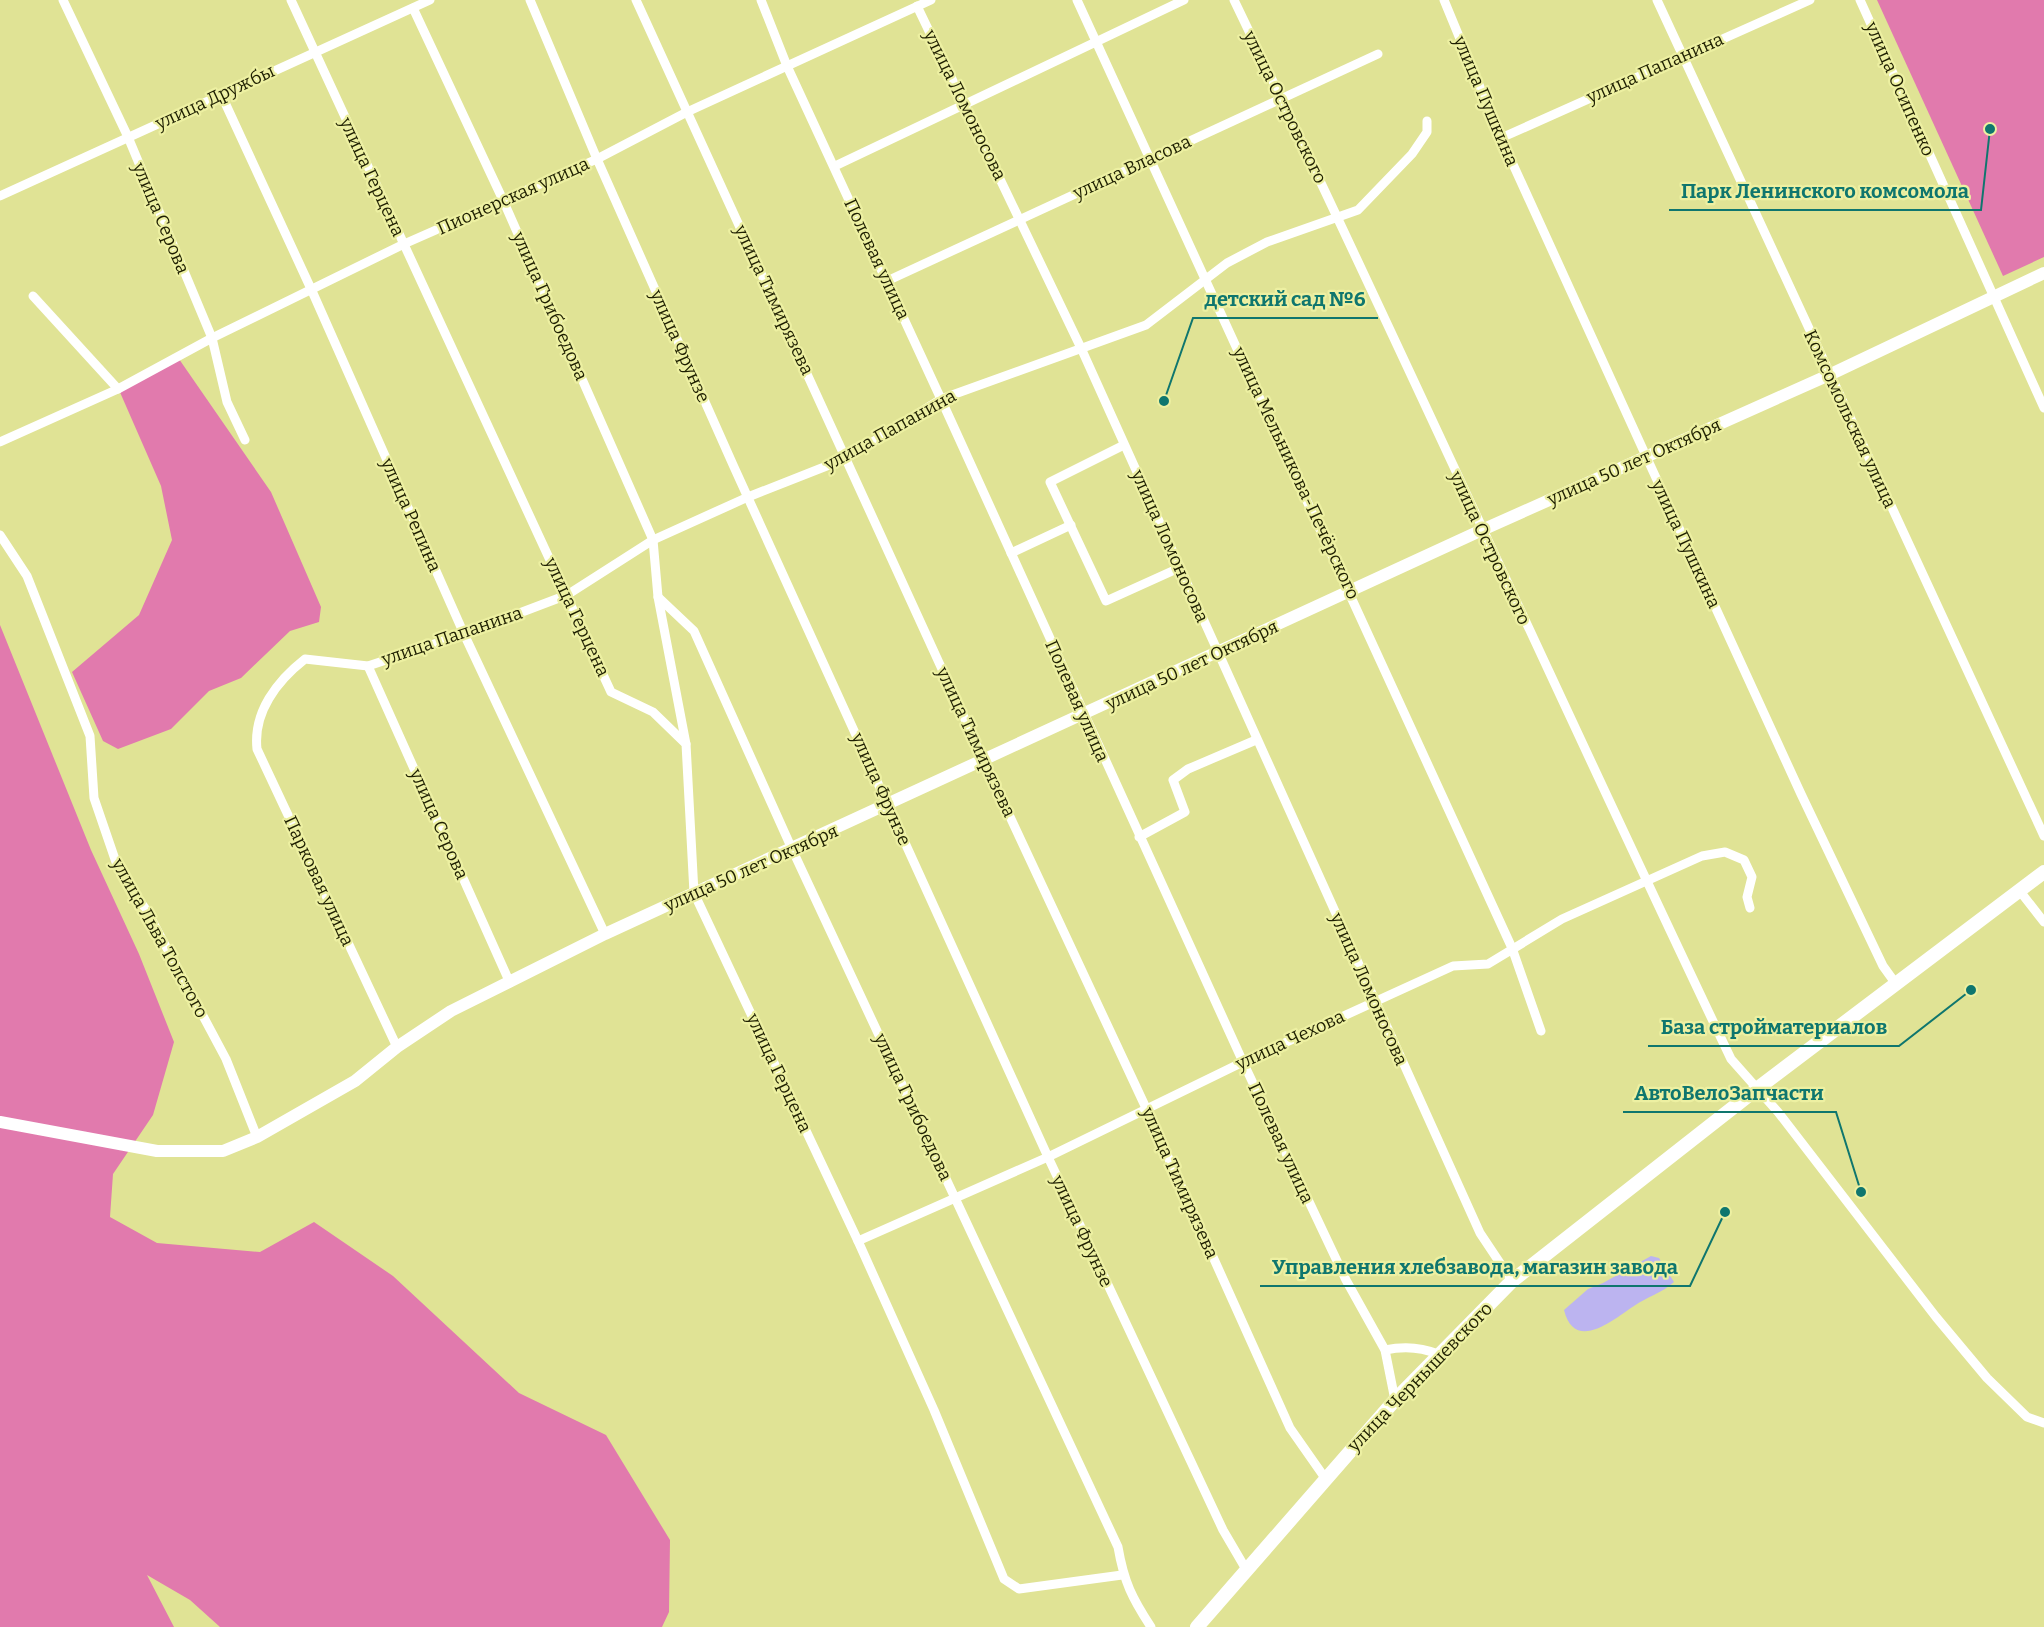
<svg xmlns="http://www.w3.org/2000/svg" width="2044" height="1627" viewBox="0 0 2044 1627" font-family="Bitter,serif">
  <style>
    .forest { fill: #e17aad }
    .water { fill: #bcb4f0 }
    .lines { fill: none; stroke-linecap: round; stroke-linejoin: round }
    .minor { stroke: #fff; stroke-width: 9 }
    .tertiary { stroke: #fff; stroke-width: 12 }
    .secondary { stroke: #fff; stroke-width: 14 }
    .labels { text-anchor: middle; stroke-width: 4.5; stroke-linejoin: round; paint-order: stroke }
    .street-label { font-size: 18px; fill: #1e1f01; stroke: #edf0a2 }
    .leader { fill: none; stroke: #0f766e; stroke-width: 2 }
    .callout-dot { fill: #0f766e; stroke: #edf0a2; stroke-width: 2 }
    .callout-label { font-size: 20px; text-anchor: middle; font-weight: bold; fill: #0f766e; stroke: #edf0a2; stroke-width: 4.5; stroke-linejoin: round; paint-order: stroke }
  </style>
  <rect width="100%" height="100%" fill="#e0e395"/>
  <g class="forest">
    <polygon points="1877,0 2044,0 2044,257 2003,276"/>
    <polygon points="179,359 271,492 321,607 319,622 290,631 241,678 209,691 171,729 118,749 103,741 72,672 139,615 172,540 161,486 119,390"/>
    <polygon points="0,625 91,850 139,954 174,1042 153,1115 113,1174 110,1217 157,1243 260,1252 314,1222 393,1276 519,1393 606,1435 670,1540 669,1612 662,1627 220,1627 190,1600 147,1575 174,1627 0,1627"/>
  </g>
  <path class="water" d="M1651,1256L1659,1258L1674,1282C1662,1293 1647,1297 1634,1306C1615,1318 1575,1354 1564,1310L1588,1289L1603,1283Z"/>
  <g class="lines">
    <g class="minor">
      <polyline points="63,0 128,137 212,338 227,402 245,440"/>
      <polyline points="291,0 611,692 653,712 686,744 694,893 858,1241 934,1410 1004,1579 1019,1589 1122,1575"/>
      <polyline points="530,0 597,159 734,467 1048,1157 1223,1530 1247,1571"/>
      <polyline points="636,0 984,761 1146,1108 1290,1428 1325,1478"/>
      <polyline points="761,0 787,66 941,399 1243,1062 1346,1280 1385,1350 1395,1400"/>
      <polyline points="1077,0 1512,948 1541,1031"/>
      <path d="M1234,0C1403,351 1563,707 1731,1059L1778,1112L1936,1317L1987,1378L2027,1417L2044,1423"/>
      <polyline points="1444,0 1501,138 1646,456 1801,794 1883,966 1896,984"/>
      <polyline points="1657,0 2044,836"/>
      <polyline points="1860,0 2044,408"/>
      <polyline points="917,6 1081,348 1480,1233 1512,1281"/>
      <polyline points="413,8 503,200 653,540 658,597 686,744"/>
      <polyline points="221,94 312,291 464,634 605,934"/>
      <polyline points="1501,138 1810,0"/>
      <polyline points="835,166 1184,0"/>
      <polyline points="0,196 430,0"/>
      <polyline points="887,281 1378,54"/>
      <polyline points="33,296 118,389"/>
      <polyline points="0,442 118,389 212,338 404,244 597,159 687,112 931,0"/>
      <polyline points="1124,445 1050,482 1106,601 1179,568"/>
      <polyline points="0,535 27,576 90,736 94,798 119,871 147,911 226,1059 257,1137"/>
      <polyline points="1011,553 1071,525"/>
      <path d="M658,597L694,631L792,849L1118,1547C1124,1582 1132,1598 1151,1627"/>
      <polyline points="368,666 510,983"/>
      <polyline points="1139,837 1185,812 1173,780 1188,769 1256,740"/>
      <polyline points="2019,890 2044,922"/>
      <path d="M397,1047L257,749C253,712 277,681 305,659L368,666L464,634L567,595L653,540L748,497L847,458L941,399L1146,325L1227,263L1267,242L1358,210L1412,154L1427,132V121"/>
      <polyline points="858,1241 1048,1157 1243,1062 1453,966 1488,964 1562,919 1702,856 1725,852 1744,860 1752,877 1747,897 1750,908"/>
      <path d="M1385,1350C1403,1346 1421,1347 1438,1354"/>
    </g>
    <polyline class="tertiary" points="0,1122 157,1151 223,1151 257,1137 355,1081 397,1047 451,1011 605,934 1482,530 1829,375 2044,273"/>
    <polyline class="secondary" points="1197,1627 1395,1400 1512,1281 1758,1088 2044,872"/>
  </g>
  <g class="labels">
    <g class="street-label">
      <text transform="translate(1655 68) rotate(-24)" y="6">улица Папанина</text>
      <text transform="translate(1900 89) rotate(66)" y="6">улица Осипенко</text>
      <text transform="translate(215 97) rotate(-25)" y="6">улица Дружбы</text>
      <text transform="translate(1486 101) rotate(67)" y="6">улица Пушкина</text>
      <text transform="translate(965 105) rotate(64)" y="6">улица Ломоносова</text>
      <text transform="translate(1285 107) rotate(64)" y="6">улица Островского</text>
      <text transform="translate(1132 167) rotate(-25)" y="6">улица Власова</text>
      <text transform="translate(372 177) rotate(65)" y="6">улица Герцена</text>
      <text transform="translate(513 196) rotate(-24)" y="6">Пионерская улица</text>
      <text transform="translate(161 218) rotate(67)" y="6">улица Серова</text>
      <text transform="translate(877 259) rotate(65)" y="6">Полевая улица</text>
      <text transform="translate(774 300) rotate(65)" y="6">улица Тимирязева</text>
      <text transform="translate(550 306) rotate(66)" y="6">улица Грибоедова</text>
      <text transform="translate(680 346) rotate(66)" y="6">улица Фрунзе</text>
      <text transform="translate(1850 419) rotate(65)" y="6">Комсомольская улица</text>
      <text transform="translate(890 430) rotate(-29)" y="6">улица Папанина</text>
      <text transform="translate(1634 462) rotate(-24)" y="6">улица 50 лет Октября</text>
      <text transform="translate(1296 473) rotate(65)" y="6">улица Мельникова-Печёрского</text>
      <text transform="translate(411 515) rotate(66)" y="6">улица Репина</text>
      <text transform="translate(1686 544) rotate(65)" y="6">улица Пушкина</text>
      <text transform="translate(1170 546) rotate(66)" y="6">улица Ломоносова</text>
      <text transform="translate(1490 548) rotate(65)" y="6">улица Островского</text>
      <text transform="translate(577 617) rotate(65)" y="6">улица Герцена</text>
      <text transform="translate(452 636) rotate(-19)" y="6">улица Папанина</text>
      <text transform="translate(1192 665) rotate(-25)" y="6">улица 50 лет Октября</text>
      <text transform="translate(1077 701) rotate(66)" y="6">Полевая улица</text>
      <text transform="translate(976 742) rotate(65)" y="6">улица Тимирязева</text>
      <text transform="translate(881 789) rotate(66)" y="6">улица Фрунзе</text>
      <text transform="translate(439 824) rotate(66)" y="6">улица Серова</text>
      <text transform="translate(751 868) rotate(-24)" y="6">улица 50 лет Октября</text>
      <text transform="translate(319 881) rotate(65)" y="6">Парковая улица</text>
      <text transform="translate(160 938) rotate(61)" y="6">улица Льва Толстого</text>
      <text transform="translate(1369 989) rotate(66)" y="6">улица Ломоносова</text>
      <text transform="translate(1290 1040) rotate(-25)" y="6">улица Чехова</text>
      <text transform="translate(779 1073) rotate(65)" y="6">улица Герцена</text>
      <text transform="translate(913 1107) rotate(65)" y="6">улица Грибоедова</text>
      <text transform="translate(1281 1143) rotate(65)" y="6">Полевая улица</text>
      <text transform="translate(1180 1183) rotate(66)" y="6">улица Тимирязева</text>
      <text transform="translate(1082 1231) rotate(65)" y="6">улица Фрунзе</text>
      <text transform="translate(1420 1377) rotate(-46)" y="6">улица Чернышевского</text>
    </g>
  </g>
  <path class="leader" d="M1990 129L1981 210H1669M1164 401L1193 318H1378M1971 990L1899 1046H1648M1861 1192L1836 1112H1623M1725 1212L1690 1286H1260"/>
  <g class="callout-dot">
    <circle cx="1990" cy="129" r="6"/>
    <circle cx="1164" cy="401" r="6"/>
    <circle cx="1971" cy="990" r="6"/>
    <circle cx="1861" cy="1192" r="6"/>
    <circle cx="1725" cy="1212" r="6"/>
  </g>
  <g class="callout-label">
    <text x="1825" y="198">Парк Ленинского комсомола</text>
    <text x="1285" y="306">детский сад №6</text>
    <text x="1774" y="1034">База стройматериалов</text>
    <text x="1729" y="1100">АвтоВелоЗапчасти</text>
    <text x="1475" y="1274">Управления хлебзавода, магазин завода</text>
  </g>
</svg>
